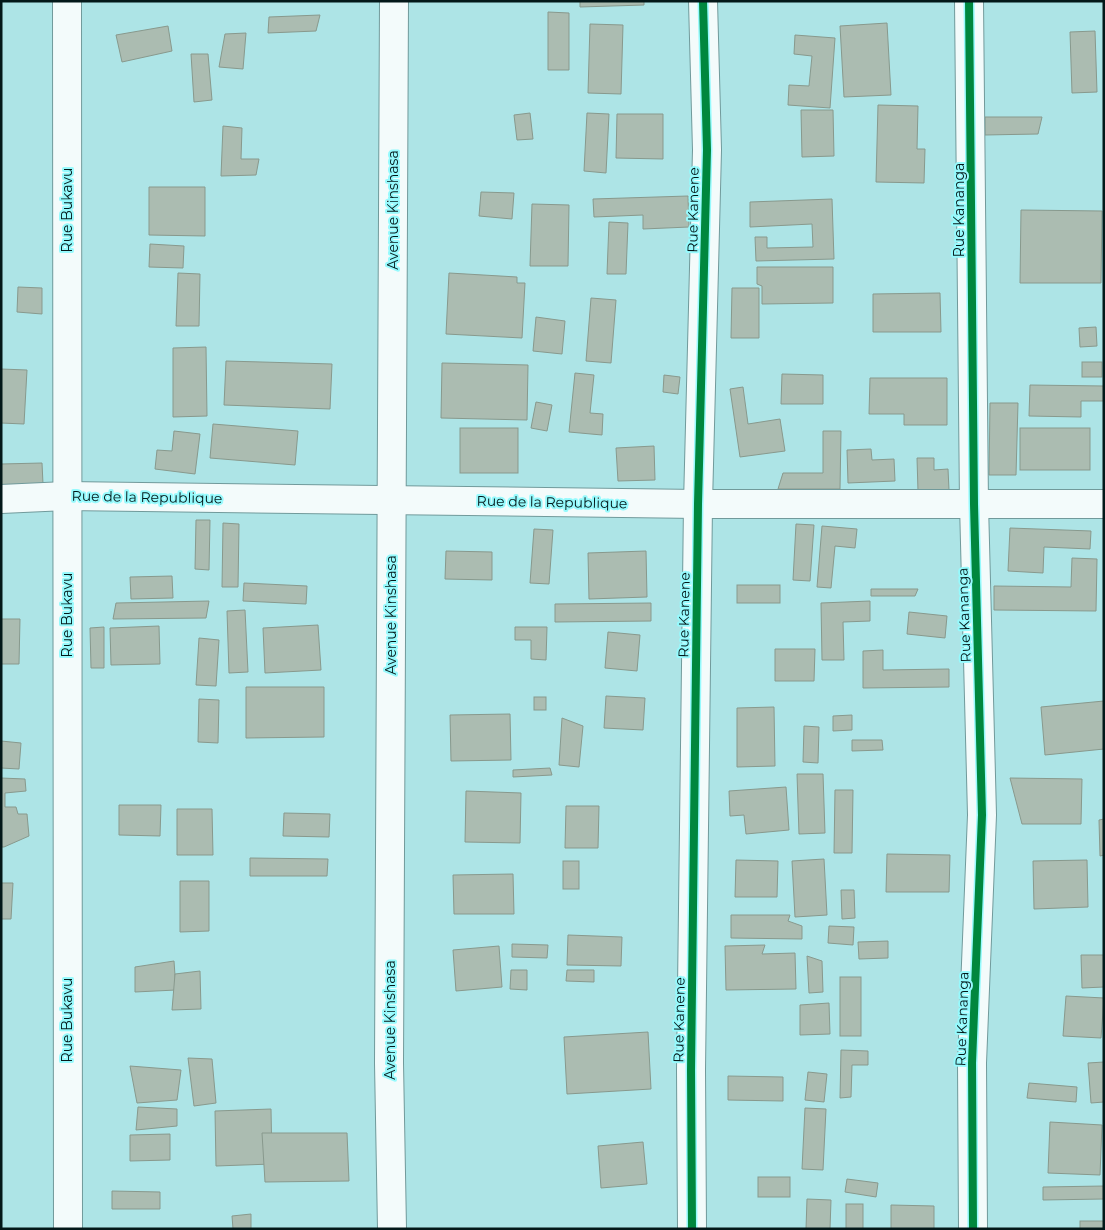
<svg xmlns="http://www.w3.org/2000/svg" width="1105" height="1230" viewBox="0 0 1105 1230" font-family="Montserrat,sans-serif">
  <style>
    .building { fill: #abbcb1; stroke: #88998d }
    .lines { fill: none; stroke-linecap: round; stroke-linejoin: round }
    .street-casing { stroke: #719a9b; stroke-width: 30 }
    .street { stroke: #f3fbfb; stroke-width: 28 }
    .cycleway-casing { stroke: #96fafd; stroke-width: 11 }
    .cycleway { stroke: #00873e; stroke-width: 8 }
    .labels { text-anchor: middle; stroke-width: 4; stroke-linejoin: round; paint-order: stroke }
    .street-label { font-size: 14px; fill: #031819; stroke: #96fafd }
  </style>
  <rect width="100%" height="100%" fill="#ade4e6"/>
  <g class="building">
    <polygon points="580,1 644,1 644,5 580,7"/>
    <polygon points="548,12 569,13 569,70 548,70"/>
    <polygon points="320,15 316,31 268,33 269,17"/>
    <polygon points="887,23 891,95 844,97 840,26"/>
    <polygon points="590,24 623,25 621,94 588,93"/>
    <polygon points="168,26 172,51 122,62 116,35"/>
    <polygon points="1095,31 1097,92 1072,93 1070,32"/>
    <polygon points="246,33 243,69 219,67 225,34"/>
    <polygon points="795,35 835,38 830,108 788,105 789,85 809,86 812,56 794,54"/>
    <polygon points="191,54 208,54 212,100 194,102"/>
    <polygon points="878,105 918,106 917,149 925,149 924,183 876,182"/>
    <polygon points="801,110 833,110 834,156 802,157"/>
    <polygon points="530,113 533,139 517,140 514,115"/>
    <polygon points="587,113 609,114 606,173 584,171"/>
    <polygon points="617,114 663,114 663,159 616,158"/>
    <polygon points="985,117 1042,117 1038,134 985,135"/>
    <polygon points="223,126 242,128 241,159 259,159 256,175 221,176"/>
    <polygon points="149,187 205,187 205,236 149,235"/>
    <polygon points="481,192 514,193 512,219 479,216"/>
    <polygon points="688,196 689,227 643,229 643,215 594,217 593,199"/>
    <polygon points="832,199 834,259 756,261 755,237 767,237 767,248 813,247 812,224 750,227 750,202"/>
    <polygon points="532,204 569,205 568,266 530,266"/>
    <polygon points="1021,210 1102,211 1101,283 1020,283"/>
    <polygon points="609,222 628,223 626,274 607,274"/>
    <polygon points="150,244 184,246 183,268 149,267"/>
    <polygon points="757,267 833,267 833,303 762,304 762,286 757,284"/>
    <polygon points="178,273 200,274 199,326 176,326"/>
    <polygon points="449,273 517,277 517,283 525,283 522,338 446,334"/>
    <polygon points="18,287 42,288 42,314 17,312"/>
    <polygon points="732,288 759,288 759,338 731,338"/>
    <polygon points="940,293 941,332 873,332 873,294"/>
    <polygon points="591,298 616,300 611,363 586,361"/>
    <polygon points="536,317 565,321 562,354 533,351"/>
    <polygon points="1096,327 1097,346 1080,347 1079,328"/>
    <polygon points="206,347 207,416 173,417 173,348"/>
    <polygon points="226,361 332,364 330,409 224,405"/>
    <rect x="1082" y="362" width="20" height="15"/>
    <polygon points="442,363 528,365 527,420 441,418"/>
    <polygon points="1,369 27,370 24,424 1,423"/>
    <polygon points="575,373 594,375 590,413 603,414 602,435 569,432"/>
    <polygon points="782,374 823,375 823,404 781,404"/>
    <polygon points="664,375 680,377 678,394 663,392"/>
    <polygon points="870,378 947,378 947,425 904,425 904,414 869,414"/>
    <polygon points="1030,385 1104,386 1104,401 1081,401 1081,417 1029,416"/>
    <polygon points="743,387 748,424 780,419 785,451 740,457 730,389"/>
    <polygon points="536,402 552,405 547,431 531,428"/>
    <polygon points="990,403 1018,403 1016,475 989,475"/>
    <polygon points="213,424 298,431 295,465 210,458"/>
    <rect x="460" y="428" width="58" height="45"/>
    <rect x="1020" y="428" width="70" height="42"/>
    <polygon points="174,431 200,434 195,474 155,469 157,450 172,451"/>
    <polygon points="823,431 841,431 840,489 778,489 783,473 823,473"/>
    <polygon points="654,446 655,480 618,481 616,448"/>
    <polygon points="871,449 872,460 894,459 895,481 848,483 847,450"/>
    <polygon points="917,458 934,458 934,470 948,469 949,490 918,491"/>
    <polygon points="42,463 43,484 1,485 1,464"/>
    <polygon points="196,520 210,520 209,570 195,569"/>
    <polygon points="223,523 239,524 238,587 222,587"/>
    <polygon points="796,524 814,525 810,581 793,580"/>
    <polygon points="822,526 857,529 855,548 835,546 831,588 817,587"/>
    <polygon points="1010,528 1091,531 1090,549 1044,547 1043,573 1008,571"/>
    <polygon points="534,529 553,530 549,584 530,583"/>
    <polygon points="446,551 492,552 492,580 445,579"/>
    <polygon points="646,551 647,597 589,599 588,553"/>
    <polygon points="1072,558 1097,559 1096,611 994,610 994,586 1071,587"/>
    <polygon points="172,576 173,598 131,599 130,577"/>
    <polygon points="244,583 307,586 306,604 243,601"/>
    <rect x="737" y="585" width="43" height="18"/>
    <polygon points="871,589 918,589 915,596 871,596"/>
    <polygon points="209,601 206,618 113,619 116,603"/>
    <polygon points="870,601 870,621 843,622 844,660 822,660 821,603"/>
    <polygon points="651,603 651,621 555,622 555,604"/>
    <polygon points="245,610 248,672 229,673 227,611"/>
    <polygon points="909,612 947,616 945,638 907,634"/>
    <polygon points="1,619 20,619 19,664 1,664"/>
    <polygon points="318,625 321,670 265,673 263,628"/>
    <polygon points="159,626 160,664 111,665 110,628"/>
    <polygon points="104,627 104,668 91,668 90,628"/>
    <polygon points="515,627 547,627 546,660 531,659 531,640 515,640"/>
    <polygon points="608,632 640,635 637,671 605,668"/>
    <polygon points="199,638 219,640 216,686 196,685"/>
    <polygon points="775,649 815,649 814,681 775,681"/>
    <polygon points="883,650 883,670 949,669 949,687 863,688 863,651"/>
    <polygon points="246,687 324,687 324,737 246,738"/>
    <polygon points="606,696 645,698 643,730 604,728"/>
    <rect x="534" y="697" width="12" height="13"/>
    <polygon points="199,699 219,700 218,743 198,742"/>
    <polygon points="1104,701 1104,749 1045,755 1041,707"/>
    <polygon points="774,707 775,766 737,767 737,708"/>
    <polygon points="510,714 511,760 451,761 450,715"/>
    <polygon points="852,715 852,730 833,731 833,716"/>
    <polygon points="562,718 583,726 579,767 559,765"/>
    <polygon points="804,726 819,727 818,763 803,762"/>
    <polygon points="852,740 882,740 883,750 852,751"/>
    <polygon points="1,741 21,743 19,769 1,768"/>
    <polygon points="550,768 552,775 513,777 513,770"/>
    <polygon points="797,774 823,774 825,833 799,834"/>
    <polygon points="1,778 25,779 26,791 5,793 5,807 16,807 18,814 27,814 29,836 4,847 1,847"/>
    <polygon points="1010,778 1082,779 1081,824 1022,824"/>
    <polygon points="786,787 789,830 746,834 744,815 730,816 729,791"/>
    <polygon points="835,790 853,790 852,853 834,853"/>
    <polygon points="466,791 521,793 520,843 465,842"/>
    <polygon points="119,805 161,805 160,836 119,835"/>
    <polygon points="566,806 599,806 598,848 565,848"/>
    <polygon points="177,809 212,809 213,855 177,855"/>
    <polygon points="284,813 330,814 329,837 283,836"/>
    <polygon points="1104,819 1104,855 1100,856 1099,820"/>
    <polygon points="887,854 950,855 949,892 886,892"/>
    <polygon points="250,858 328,859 327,876 250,876"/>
    <polygon points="824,859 827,915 795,917 792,861"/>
    <polygon points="736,860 778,861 777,897 735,897"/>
    <polygon points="1087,860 1088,907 1034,909 1033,861"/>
    <rect x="563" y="861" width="16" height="28"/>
    <polygon points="513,874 514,914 454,914 453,875"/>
    <polygon points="180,881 209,881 209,931 180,932"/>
    <polygon points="1,883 13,883 11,919 1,919"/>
    <polygon points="841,890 854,890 855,918 842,919"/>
    <polygon points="731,915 790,915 788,921 802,926 802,939 731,938"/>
    <polygon points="829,926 854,927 853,945 828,943"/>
    <polygon points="568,935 622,937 621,966 567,965"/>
    <polygon points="888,941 888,958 859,959 858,942"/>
    <polygon points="512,944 548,945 547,958 512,957"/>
    <polygon points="765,945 762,954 795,953 796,989 726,990 725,946"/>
    <polygon points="499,946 502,987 456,991 453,950"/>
    <polygon points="1081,955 1104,955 1104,987 1082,988"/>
    <polygon points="807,956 822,961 823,992 809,993"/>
    <polygon points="174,961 176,990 135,992 135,967"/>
    <polygon points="511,970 527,970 527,990 510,989"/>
    <polygon points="567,970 594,970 594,982 566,981"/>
    <polygon points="200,971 201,1009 172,1010 175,974"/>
    <rect x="840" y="977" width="21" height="59"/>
    <polygon points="1066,996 1104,998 1101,1038 1063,1036"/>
    <polygon points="829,1003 830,1034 800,1035 800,1005"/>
    <polygon points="648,1032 651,1089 567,1094 564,1037"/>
    <polygon points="841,1050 868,1051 868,1065 852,1065 851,1097 840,1098"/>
    <polygon points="188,1058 212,1059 216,1103 194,1106"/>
    <polygon points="1104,1062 1104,1102 1091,1103 1088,1063"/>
    <polygon points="130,1066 181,1070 177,1100 137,1103"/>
    <polygon points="808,1072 827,1074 824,1102 805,1100"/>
    <polygon points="728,1076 783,1077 783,1101 728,1100"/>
    <polygon points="1029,1083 1077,1087 1076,1102 1027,1098"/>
    <polygon points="138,1107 177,1109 177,1126 136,1130"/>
    <polygon points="805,1108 826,1109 823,1170 802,1169"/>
    <polygon points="271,1109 272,1164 216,1166 215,1111"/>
    <polygon points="1050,1122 1102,1125 1100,1175 1048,1173"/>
    <polygon points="262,1133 347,1133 349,1181 265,1182"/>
    <polygon points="170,1134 170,1160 130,1161 130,1135"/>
    <polygon points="643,1142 647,1184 601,1188 598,1146"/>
    <rect x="758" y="1177" width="32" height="20"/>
    <polygon points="847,1179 878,1183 876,1197 845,1192"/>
    <polygon points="1104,1186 1104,1199 1043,1200 1043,1187"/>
    <polygon points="112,1191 160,1192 160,1209 112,1209"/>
    <polygon points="807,1199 831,1200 830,1229 806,1229"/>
    <rect x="846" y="1204" width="17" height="25"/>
    <polygon points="891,1205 934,1206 934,1229 891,1229"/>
    <polygon points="251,1214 251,1229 233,1229 232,1216"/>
    <rect x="1080" y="1221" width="24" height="8"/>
  </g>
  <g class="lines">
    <defs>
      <g id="street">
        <polyline points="67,1 68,1229"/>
        <polyline points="969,1 974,504 982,815 972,1063 973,1229"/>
        <polyline points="1,499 66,496 698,504 1104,504"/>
        <polyline points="392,1229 389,1063 394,1"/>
        <polyline points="692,1229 691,1070 698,504 707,150 703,1"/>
      </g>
    </defs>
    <use href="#street" class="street-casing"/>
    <use href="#street" class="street"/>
    <defs>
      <g id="cycleway">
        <polyline points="969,1 974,504 982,815 972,1063 973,1229"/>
        <polyline points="692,1229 691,1070 698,504 707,150 703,1"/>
      </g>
    </defs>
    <use href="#cycleway" class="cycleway-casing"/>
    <use href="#cycleway" class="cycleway"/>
  </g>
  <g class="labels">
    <g class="street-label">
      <text transform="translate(67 210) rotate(-90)" y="5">Rue Bukavu</text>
      <text transform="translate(393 210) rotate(-90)" y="5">Avenue Kinshasa</text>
      <text transform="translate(693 210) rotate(-89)" y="5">Rue Kanene</text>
      <text transform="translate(959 210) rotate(-90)" y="5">Rue Kananga</text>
      <text transform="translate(147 497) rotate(1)" y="5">Rue de la Republique</text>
      <text transform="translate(552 502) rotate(1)" y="5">Rue de la Republique</text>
      <text transform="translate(67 615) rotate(-90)" y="5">Rue Bukavu</text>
      <text transform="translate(391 615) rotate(-90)" y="5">Avenue Kinshasa</text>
      <text transform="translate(684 615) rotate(-89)" y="5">Rue Kanene</text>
      <text transform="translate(964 615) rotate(-92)" y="5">Rue Kananga</text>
      <text transform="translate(962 1019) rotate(-88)" y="5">Rue Kananga</text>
      <text transform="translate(67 1020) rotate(-90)" y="5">Rue Bukavu</text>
      <text transform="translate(390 1020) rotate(-90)" y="5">Avenue Kinshasa</text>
      <text transform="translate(679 1020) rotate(-89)" y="5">Rue Kanene</text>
    </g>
  </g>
  <rect width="1105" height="1230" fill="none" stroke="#031819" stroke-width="5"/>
</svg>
